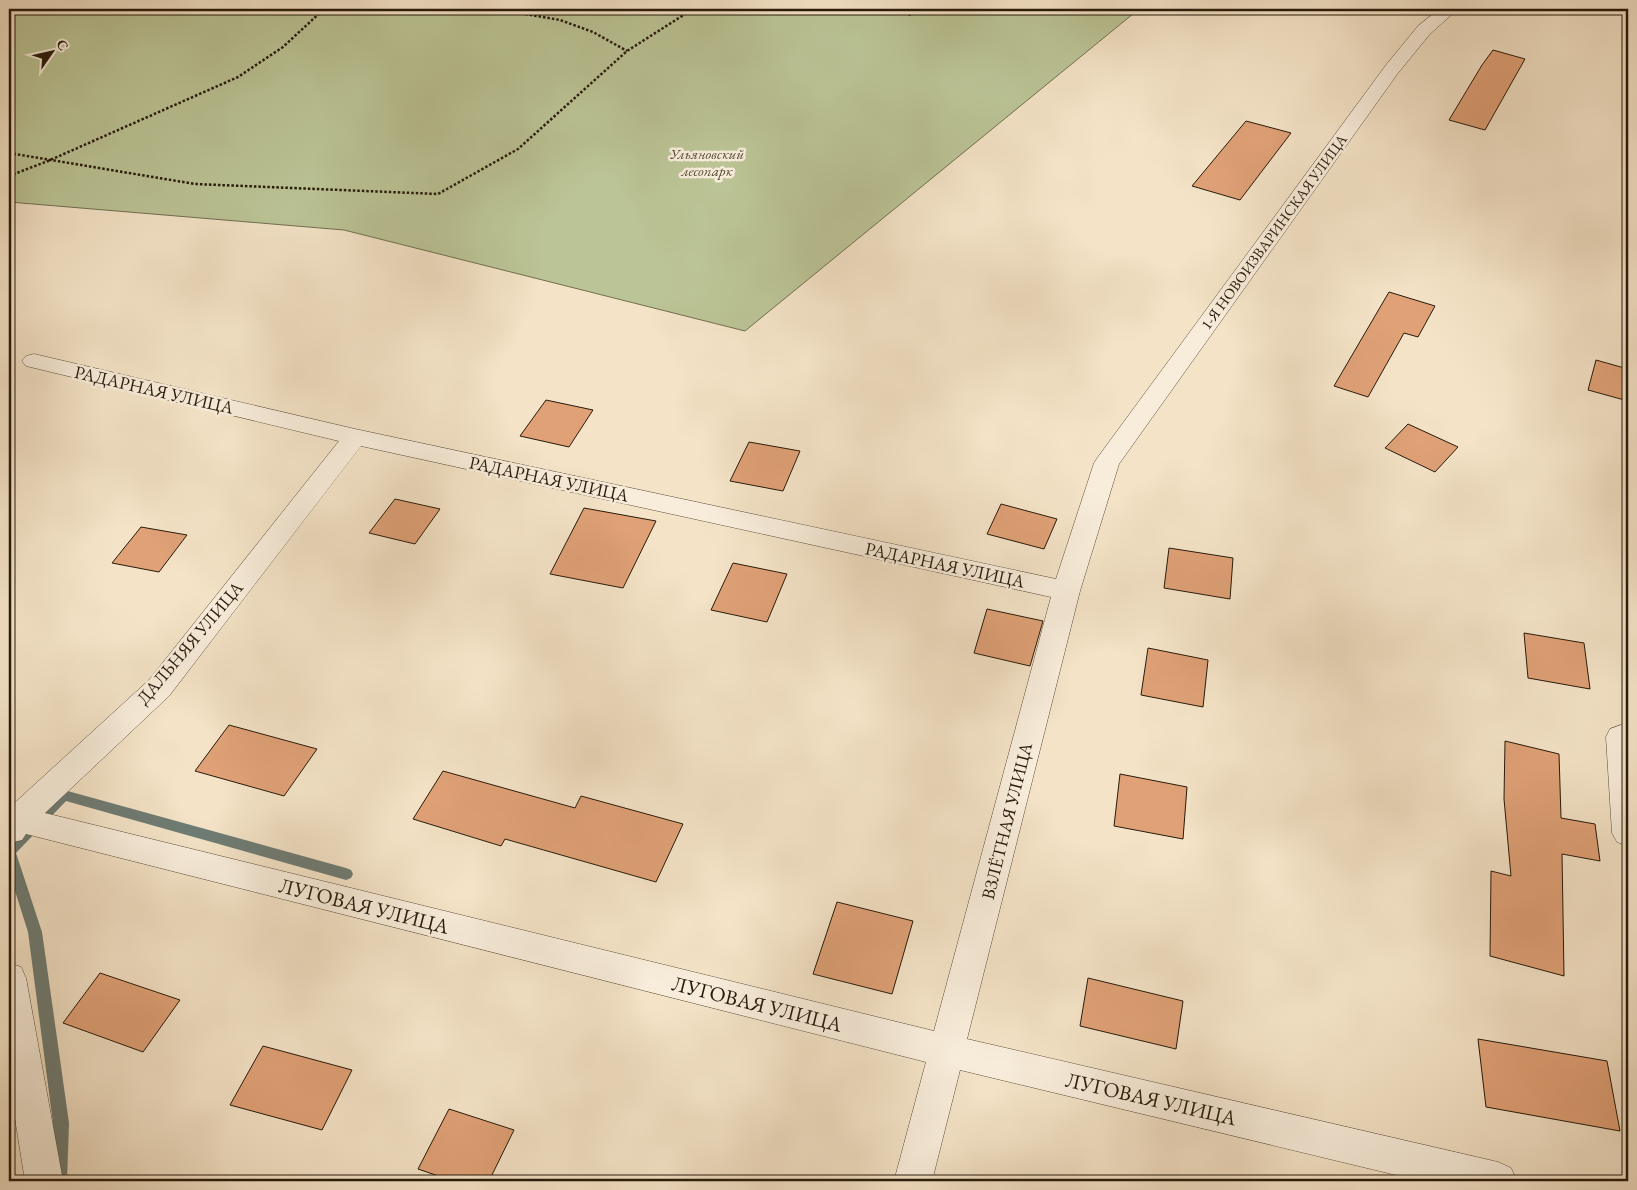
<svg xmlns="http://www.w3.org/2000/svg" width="1637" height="1190" viewBox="0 0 1637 1190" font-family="'EB Garamond',serif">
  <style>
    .green { fill: #bbc496; stroke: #716f50 }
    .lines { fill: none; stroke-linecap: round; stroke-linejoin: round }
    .stream { fill: #6e7c74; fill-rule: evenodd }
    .building { fill: #e0a177; stroke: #271a0a }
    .street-casing { stroke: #5a4c39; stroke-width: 1 }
    .path-far2 { stroke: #271a0a; stroke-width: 2.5; stroke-dasharray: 2.5 2; stroke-linecap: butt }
    .path-far1 { stroke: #271a0a; stroke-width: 3; stroke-dasharray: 4 2.5; stroke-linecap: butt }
    .path { stroke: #271a0a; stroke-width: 4; stroke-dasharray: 4.5 3; stroke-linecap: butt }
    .street { fill: #f8eddb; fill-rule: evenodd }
    .labels { text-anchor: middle; stroke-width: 5; stroke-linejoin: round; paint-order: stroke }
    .far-park-label { font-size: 15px; font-style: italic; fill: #534d34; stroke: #f8eddb }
    .far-street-label { font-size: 15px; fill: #271a0a; stroke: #f8eddb }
    .street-label { font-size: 18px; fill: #271a0a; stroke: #f8eddb }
    .near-street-label { font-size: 21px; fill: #271a0a; stroke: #f8eddb }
  </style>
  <rect width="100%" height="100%" fill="#f4e3c7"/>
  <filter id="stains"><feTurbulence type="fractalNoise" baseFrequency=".004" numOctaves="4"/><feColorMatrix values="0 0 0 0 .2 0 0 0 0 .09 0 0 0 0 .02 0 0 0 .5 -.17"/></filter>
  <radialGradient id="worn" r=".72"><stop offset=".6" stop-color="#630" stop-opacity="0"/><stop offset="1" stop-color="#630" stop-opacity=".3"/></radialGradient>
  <polygon class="green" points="9,9 1139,9 745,331 344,230 9,202"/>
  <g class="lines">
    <polygon class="stream" points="64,790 346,868 351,870 353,874 351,878 346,880 66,801 16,853 42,932 69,1123 67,1181 51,1181 53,1123 28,932 9,872 9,843 60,791"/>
  </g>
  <g class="building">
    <polygon points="1493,50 1525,59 1485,130 1449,120 1482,65"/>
    <polygon points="1246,121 1291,133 1240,200 1192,186"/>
    <polygon points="1389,292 1435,306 1418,337 1404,333 1368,397 1334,386"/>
    <polygon points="1596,360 1628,369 1628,401 1588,390"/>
    <polygon points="546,400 593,410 569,447 520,436"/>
    <polygon points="1408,424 1458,447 1435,472 1385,448"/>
    <polygon points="749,442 800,451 783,491 730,481"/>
    <polygon points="395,499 440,509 415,544 369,533"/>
    <polygon points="1001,504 1057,519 1044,549 987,534"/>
    <polygon points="584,508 656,521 623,588 550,574"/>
    <polygon points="141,527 187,535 159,572 112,563"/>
    <polygon points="1169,548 1233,558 1230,599 1164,588"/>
    <polygon points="733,563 787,574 767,622 711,610"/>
    <polygon points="987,609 1043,621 1030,666 974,653"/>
    <polygon points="1524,633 1584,643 1590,689 1528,678"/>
    <polygon points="1148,648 1208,660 1203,707 1141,695"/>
    <polygon points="229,725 317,749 284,796 195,771"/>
    <polygon points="1505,741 1559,754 1561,818 1595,824 1600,861 1562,854 1564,976 1490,956 1491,871 1511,876 1504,799"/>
    <polygon points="443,771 575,808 581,796 683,824 656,882 505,839 501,846 413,819"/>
    <polygon points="1120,774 1187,787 1183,839 1114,826"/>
    <polygon points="837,902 913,921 892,994 813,974"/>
    <polygon points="100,973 180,1000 143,1052 63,1023"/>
    <polygon points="1088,978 1183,1001 1176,1049 1080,1026"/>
    <polygon points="1478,1039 1607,1061 1620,1131 1486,1107"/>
    <polygon points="263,1046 352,1070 322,1130 230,1105"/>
    <polygon points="449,1109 514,1130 489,1181 453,1181 418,1169"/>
  </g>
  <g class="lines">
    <defs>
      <g id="street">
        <path d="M1439,9H1458L1430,34L1398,73L1119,464L1080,591L967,1039L1498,1162L1511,1168L1517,1181H1421L960,1070L932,1181H894L926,1062L26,834L22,840L9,843V808L149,680L339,441L26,366L22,361L26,356L34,354L355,429L1056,579L1094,463L1098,457L1386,65L1418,26ZM361,446L1051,597L934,1031L45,813L169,696Z"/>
        <polygon points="1621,725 1628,728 1628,846 1617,842 1612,833 1606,737 1610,729"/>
        <polygon points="9,963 21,967 26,978 63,1181 25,1181 9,1081"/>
      </g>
    </defs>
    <use href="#street" class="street-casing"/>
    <g class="path-far2">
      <polyline points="341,9 420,13 513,12 560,20 593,32 627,51"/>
      <polyline points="891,9 911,15"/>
      <polyline points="9,153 195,184 438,194 518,149 627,51 693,9"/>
      <polyline points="9,176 48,161 238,77 283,47 324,9"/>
    </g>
    <polyline class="path-far1" points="1627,685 1628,674"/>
    <polyline class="path" points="1625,707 1627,684"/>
    <use href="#street" class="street"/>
  </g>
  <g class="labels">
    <g class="far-park-label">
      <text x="707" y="159">Ульяновский<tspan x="707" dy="17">лесопарк</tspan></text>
    </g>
    <g class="far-street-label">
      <text transform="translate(1274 232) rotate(-54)" y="5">1-Я НОВОИЗВАРИНСКАЯ УЛИЦА</text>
    </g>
    <g class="street-label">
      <text transform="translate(154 390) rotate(13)" y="6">РАДАРНАЯ УЛИЦА</text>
      <text transform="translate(549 479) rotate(12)" y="6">РАДАРНАЯ УЛИЦА</text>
      <text transform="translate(945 565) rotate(12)" y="6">РАДАРНАЯ УЛИЦА</text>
      <text transform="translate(190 643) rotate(-50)" y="6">ДАЛЬНЯЯ УЛИЦА</text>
      <text transform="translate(1007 821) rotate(-76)" y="6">ВЗЛЁТНАЯ УЛИЦА</text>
    </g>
    <g class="near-street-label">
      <text transform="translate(364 906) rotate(14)" y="7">ЛУГОВАЯ УЛИЦА</text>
      <text transform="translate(757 1004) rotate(14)" y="7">ЛУГОВАЯ УЛИЦА</text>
      <text transform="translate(1151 1099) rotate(13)" y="7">ЛУГОВАЯ УЛИЦА</text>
    </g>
  </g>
  <rect width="1637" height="1190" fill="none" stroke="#f4e3c7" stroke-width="30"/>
  <rect x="10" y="10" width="1617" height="1170" fill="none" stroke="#271a0a" stroke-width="2.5"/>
  <rect x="15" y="15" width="1607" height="1160" fill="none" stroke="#271a0a"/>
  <g transform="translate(52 52) rotate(56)" stroke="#f8eddb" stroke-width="4" paint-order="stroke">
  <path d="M0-4L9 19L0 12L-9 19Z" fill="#271a0a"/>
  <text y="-8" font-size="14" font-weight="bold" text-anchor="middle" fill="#271a0a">С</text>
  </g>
  <rect width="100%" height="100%" filter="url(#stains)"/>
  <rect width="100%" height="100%" fill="url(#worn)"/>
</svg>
